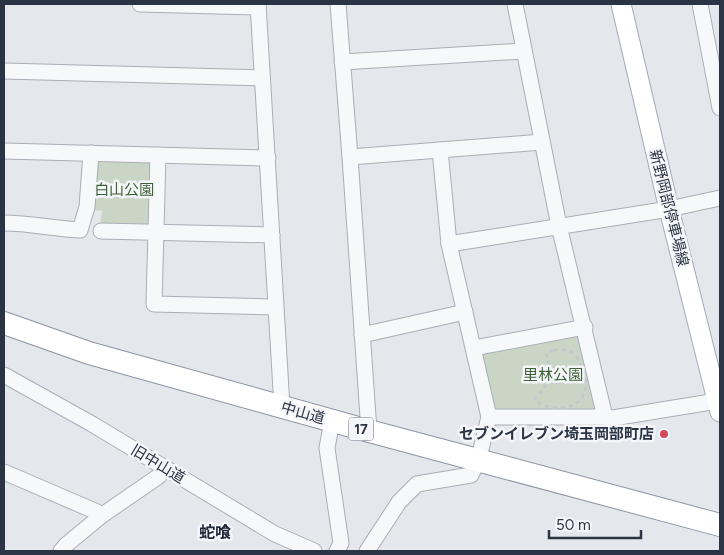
<svg xmlns="http://www.w3.org/2000/svg" width="724" height="555" viewBox="0 0 724 555" font-family="Figtree,'Noto Sans JP',sans-serif">
  <style>
    .green { fill: #c9d6c5 }
    .lines { fill: none; stroke-linecap: round; stroke-linejoin: round }
    .minor-casing { stroke: #a9aeb7; stroke-width: 17 }
    .major-casing { stroke: #a3abb8; stroke-width: 21 }
    .highway-casing { stroke: #8b94a3; stroke-width: 24 }
    .path { stroke: #c2c5cb; stroke-width: 2.5; stroke-dasharray: 4 4; stroke-linecap: butt }
    .minor { stroke: #f7f8fa; stroke-width: 15 }
    .major { stroke: #fff; stroke-width: 19 }
    .highway { stroke: #fff; stroke-width: 22 }
    .poi-dot { fill: #d1495b; stroke: #f4f6f9; stroke-width: 2 }
    .labels { text-anchor: middle; stroke-width: 5; stroke-linejoin: round; paint-order: stroke }
    .shield { fill: #f4f6f9; stroke: #676e7b; stroke-width: 1 }
    .shield-label { font-size: 14px; font-weight: bold; fill: #2b3445 }
    .park-label { font-size: 15px; fill: #3f6138; stroke: #f4f6f9 }
    .street-label { font-size: 15px; fill: #2b3445; stroke: #f4f6f9 }
    .poi-label { font-size: 15px; font-weight: bold; fill: #2b3445; stroke: #f4f6f9; text-anchor: end }
    .neighbourhood-label { font-size: 16px; font-weight: bold; fill: #1d2536; stroke: #f4f6f9 }
  </style>
  <rect width="100%" height="100%" fill="#e4e7ec"/>
  <g class="green">
    <polygon points="97,158 153,162 152,227 100,225 102,211 93,210"/>
    <polygon points="580,334 599,412 497,410 495,407 481,356 486,350"/>
  </g>
  <g class="lines">
    <defs>
      <g id="minor">
        <polyline points="140,4 258,7"/>
        <polyline points="258,4 282,407"/>
        <polyline points="338,4 350,157 369,431"/>
        <polyline points="700,4 720,108"/>
        <polyline points="342,62 524,51"/>
        <polyline points="4,71 262,78"/>
        <polyline points="4,151 268,158"/>
        <polyline points="158,155 154,304 275,307"/>
        <polyline points="350,157 542,142"/>
        <path d="M4,223C30,223 54,229 80,230L87,207L91,153"/>
        <polyline points="101,231 272,235"/>
        <polyline points="449,244 669,209 720,198"/>
        <polyline points="362,335 465,312"/>
        <polyline points="474,348 585,327"/>
        <polyline points="4,375 92,424 275,534 314,551"/>
        <polyline points="489,417 605,417 559,226 515,4"/>
        <polyline points="605,417 613,418 717,401"/>
        <polyline points="332,421 327,448 341,543 337,551"/>
        <polyline points="4,472 97,512 101,516"/>
        <polyline points="61,551 66,545 101,516 159,476 165,468"/>
        <polyline points="367,551 399,502 417,484 471,475 478,461 489,417 449,244 440,150"/>
      </g>
      <polyline id="major" points="621,4 669,209 720,412"/>
      <polyline id="highway" points="4,323 89,353 369,431 720,525"/>
    </defs>
    <use href="#minor" class="minor-casing"/>
    <use href="#major" class="major-casing"/>
    <use href="#highway" class="highway-casing"/>
    <path class="path" d="M554,350C558,350 565,349 569,351C574,353 578,359 580,363C592,387 585,409 555,408C547,407 540,405 534,399C551,384 552,374 546,353Z"/>
    <use href="#minor" class="minor"/>
    <use href="#major" class="major"/>
    <use href="#highway" class="highway"/>
  </g>
  <circle class="poi-dot" cx="664" cy="434" r="5"/>
  <g class="labels">
    <rect class="shield" x="348.5" y="417.5" width="25" height="23" rx="4"/>
    <g class="shield-label">
      <text x="361" y="434">17</text>
    </g>
    <g class="park-label">
      <text x="124" y="195">白山公園</text>
      <text x="553" y="380">里林公園</text>
    </g>
    <g class="street-label">
      <text transform="translate(669 208) rotate(76)" y="5">新野岡部停車場線</text>
      <text transform="translate(303 413) rotate(16)" y="5">中山道</text>
      <text transform="translate(158 464) rotate(31)" y="5">旧中山道</text>
    </g>
    <g class="poi-label">
      <text x="654" y="439">セブンイレブン埼玉岡部町店</text>
    </g>
    <g class="neighbourhood-label">
      <text x="215" y="538">蛇喰</text>
    </g>
  </g>
  <rect width="724" height="555" fill="none" stroke="#2b3445" stroke-width="10"/>
  <path d="M549 530v8h92v-8" fill="none" stroke="#2b3445" stroke-width="2.5"/>
  <text x="556" y="530" font-size="15" fill="#2b3445" stroke="#f4f6f9" stroke-width="4" paint-order="stroke">50 m</text>
</svg>
